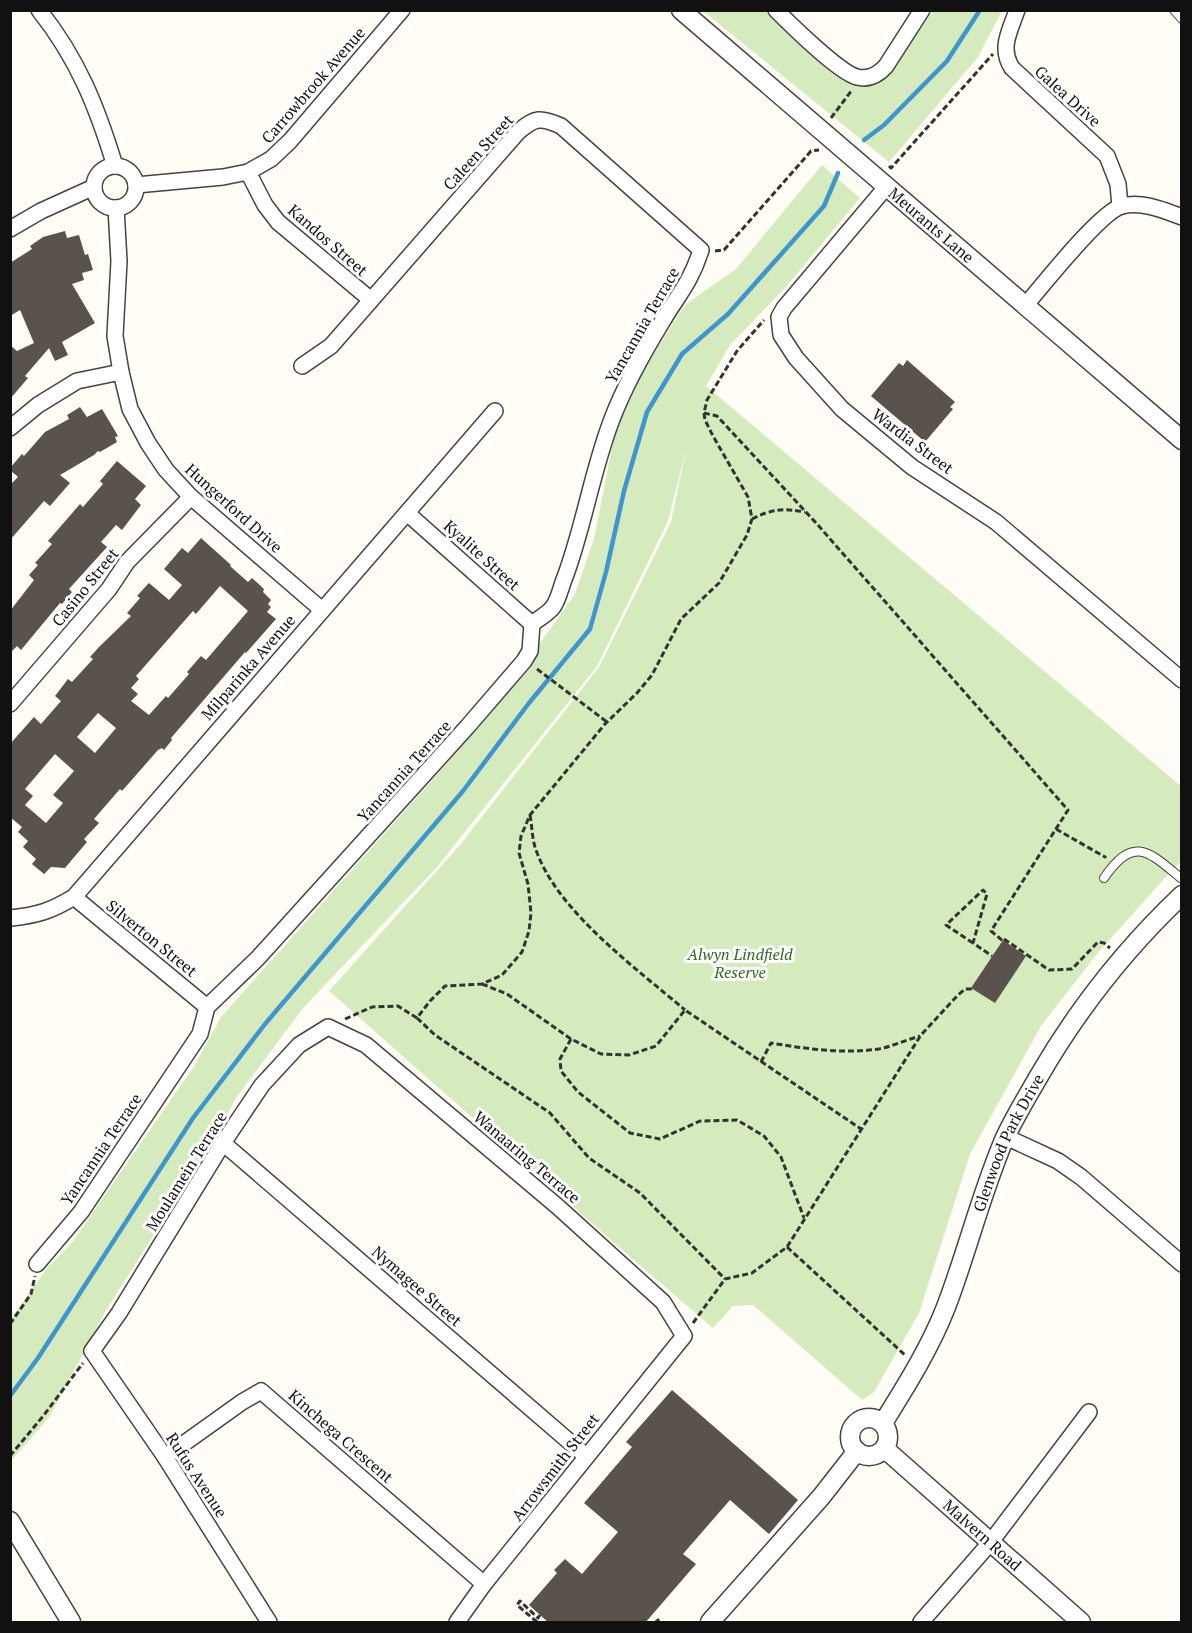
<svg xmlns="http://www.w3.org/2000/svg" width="1192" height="1633" viewBox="0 0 1192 1633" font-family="'PT Serif',serif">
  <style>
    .green { fill: #d5ebbd }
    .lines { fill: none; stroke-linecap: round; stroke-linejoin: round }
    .stream { stroke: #3f96cf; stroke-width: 4.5 }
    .building { fill: #5a524d; fill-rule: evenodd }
    .service-casing { stroke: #444; stroke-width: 10 }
    .minor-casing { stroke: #444; stroke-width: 18 }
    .tertiary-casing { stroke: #444; stroke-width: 21 }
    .path { stroke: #333; stroke-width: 3; stroke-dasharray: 6 3; stroke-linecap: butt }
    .service { stroke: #fff; stroke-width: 8 }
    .minor { stroke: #fff; stroke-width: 15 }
    .tertiary { stroke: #fff; stroke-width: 18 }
    .labels { text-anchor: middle; stroke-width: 6; stroke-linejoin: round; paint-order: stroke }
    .street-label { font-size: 16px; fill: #111; stroke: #fff }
    .park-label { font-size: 16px; font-style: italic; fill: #2f6b1f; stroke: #fff }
  </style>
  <rect width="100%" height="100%" fill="#fffdf5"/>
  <g class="green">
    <polygon points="703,11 767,11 844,81 865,86 887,76 933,11 1002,11 978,57 889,162"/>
    <polygon points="822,165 860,198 785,288 730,345 706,386 1182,787 1181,862 1171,871 1096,955 1041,1026 970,1154 919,1313 874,1392 862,1400 753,1305 733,1306 713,1328 620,1248 329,991 460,845 599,667 671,522 687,445 668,521 597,666 437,867 303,1008 236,1098 211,1144 105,1312 50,1416 11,1461 11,1319 47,1268 71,1244 193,1068 221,1017 442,769 496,705 575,594 594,539 615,432 644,369 685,305 736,269"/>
  </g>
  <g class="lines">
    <g class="stream">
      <polyline points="864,140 884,125 947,61 980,10"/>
      <polyline points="10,1396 38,1358 193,1118 265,1024 463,791 529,703 590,629 606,572 624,491 647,412 682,354 728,314 824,206 838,173"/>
    </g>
  </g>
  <g class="building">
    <polygon points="65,231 67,238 79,235 85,255 88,254 93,270 82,273 84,280 72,284 95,323 62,342 68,355 55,361 49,348 25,376 28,378 10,399 10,345 17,351 34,343 20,310 10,316 10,263 32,249 30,246 43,237"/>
    <polygon points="907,360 955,402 950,407 953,409 925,442 871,396 899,363 903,366"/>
    <polygon points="80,407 87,417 102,409 118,436 115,437 117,442 100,452 98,451 94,455 60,475 70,483 50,506 44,501 10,540 10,485 18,477 10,470 10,468 22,454 24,456 45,432 69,419 67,415"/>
    <polygon points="117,461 146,486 135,499 141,505 122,530 116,525 101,542 107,547 69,589 72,592 62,604 60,603 21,650 17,646 10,653 10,611 34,580 29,575 38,565 35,563 52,544 48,541 80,504 83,507 103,484 100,481"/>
    <path d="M201,538L231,565L230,566L248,582L252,578L264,589L263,592L271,600L268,604L271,607L267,612L276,619L246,653L245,652L171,738L172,740L164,750L162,748L158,750L122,791L120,789L94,819L99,823L84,839L87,842L65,868L51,867L44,874L32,864L36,859L23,847L28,841L18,832L22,827L10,817V744L34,717L41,724L61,701L55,696L68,679L72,682L93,659L90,657L99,647L131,616L127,613L140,598L137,596L147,585L149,583L169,600L182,585L164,569L182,548L188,553ZM220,586L248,611L206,660L201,656L187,672L189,674L168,698L166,696L149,715L131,701L138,694L131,688L139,679L136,676L193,611L196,614ZM98,713L116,728L95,753L77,737ZM55,754L74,771L53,795L63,803L46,823L25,805L33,796L25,789Z"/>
    <polygon points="1003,940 1026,956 995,1003 971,988"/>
    <polygon points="672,1390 798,1500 769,1534 730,1500 683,1554 696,1564 645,1623 549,1623 529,1605 557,1573 554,1570 565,1559 582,1574 618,1532 584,1503 632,1447 626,1442"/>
  </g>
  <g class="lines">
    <defs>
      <g id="service">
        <polyline points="1174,10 1182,19"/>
        <path d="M1104,878C1134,834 1149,852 1182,879"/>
      </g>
      <g id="minor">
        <path d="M39,10C78,59 97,107 115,166"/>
        <path d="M776,10C790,24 840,73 857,77C869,80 878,75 886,66L922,10"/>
        <path d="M1017,10C1010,31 999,48 1012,68L1107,156L1118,184L1120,206"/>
        <circle cx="115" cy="187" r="21"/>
        <polyline points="248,172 265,205 278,222 371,300"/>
        <polyline points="136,185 223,177 248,172 271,159 290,141 402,10"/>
        <polyline points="887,186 784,308 779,317 781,335 796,358 842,409 912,467 996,522 1182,680"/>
        <polyline points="116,208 119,261 115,336 121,372 130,409 148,443 166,470 191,497 322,610"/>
        <polyline points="10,229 41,211 94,187"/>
        <path d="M1025,306C1042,286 1101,211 1122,206C1142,201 1163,210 1182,217"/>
        <polyline points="10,428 38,405 77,381 121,372"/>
        <polyline points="407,513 532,624"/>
        <polyline points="10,704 109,589 127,562 191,497"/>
        <polyline points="74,897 207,1007"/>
        <path d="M11,918C38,915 51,911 74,897L495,411"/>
        <polyline points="1006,1137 1058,1161 1081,1177 1182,1264"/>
        <polyline points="223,1143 586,1456"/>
        <path d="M37,1264L81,1212L200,1034L207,1007L257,959L468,726L524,661L530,651L532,624C538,619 549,613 553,607C559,599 561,586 565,577C584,526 592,471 612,419C625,385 643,353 662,322C678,295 691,282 701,250L561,126C541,117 535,117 518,132L331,346L302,366"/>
        <polyline points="165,1457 242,1402 261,1391 484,1584"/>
        <polyline points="269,1622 165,1457 92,1351 119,1313 223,1143 262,1085 299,1045 328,1027 366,1045 557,1206 663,1302 684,1336 484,1584 457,1622"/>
        <polyline points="921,1622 990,1543 1089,1412"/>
      </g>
      <g id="tertiary">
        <path id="s1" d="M681,10L1182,440"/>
        <circle cx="869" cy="1437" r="19"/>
        <path id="s2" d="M883,1423C906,1386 930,1348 946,1307C967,1252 981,1194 1004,1140C1014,1118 1027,1097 1039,1076C1079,1007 1124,950 1182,895"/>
        <path id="s3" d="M885,1449L1081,1622"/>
        <polyline points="10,1521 71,1622"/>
        <polyline points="710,1622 821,1497 857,1451"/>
      </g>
    </defs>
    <use href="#service" class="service-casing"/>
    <use href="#minor" class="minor-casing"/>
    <use href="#tertiary" class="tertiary-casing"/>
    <g class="path">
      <polyline points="831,118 852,90"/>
      <polyline points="889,166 891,168 993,54"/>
      <polyline points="715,251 724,250 811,151 819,150"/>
      <polyline points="704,413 717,416 817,524 1068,810 991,931 1003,941"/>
      <path d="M752,519C771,509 784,508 805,512"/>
      <polyline points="537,669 607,722"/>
      <path d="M530,815C532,826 532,837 535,847C555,910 636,968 685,1010"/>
      <polyline points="1056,829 1105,857 1106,856"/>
      <polyline points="1004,939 1049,970 1072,969 1098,942 1104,943 1110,948"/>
      <polyline points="973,943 946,925 983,890 987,894 973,943 992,956"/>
      <polyline points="482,984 507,994 571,1039 601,1054 629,1055 656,1046 685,1010 861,1129"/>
      <polyline points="417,1018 435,1035 550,1113 589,1158 640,1193 725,1279"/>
      <polyline points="345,1019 372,1007 398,1006 417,1018 430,1001 445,986 482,984 502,975 522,952 529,931 531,913 528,884 519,853 521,836 530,815 605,724 637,693 652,675 681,619 719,583 747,535 752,519 748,497 713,436 705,420 704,413 707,400 737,351 764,320"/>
      <polyline points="571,1039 560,1059 561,1071 578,1092 630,1133 660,1139 700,1121 737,1120 764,1136 781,1157 804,1218"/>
      <path d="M761,1062L771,1043C807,1049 843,1054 879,1049C893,1046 906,1040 920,1036"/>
      <polyline points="787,1247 905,1355"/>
      <polyline points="693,1323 725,1279 752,1273 787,1247 921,1035 957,996 965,989 973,989"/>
      <polyline points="10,1324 31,1294 35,1276"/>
      <polyline points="10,1456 44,1415 83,1363"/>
      <polyline points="537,1622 517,1605 520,1601 538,1618 540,1615"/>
      <polyline points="656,1622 659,1619"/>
    </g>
    <use href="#service" class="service"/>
    <use href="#minor" class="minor"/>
    <use href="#tertiary" class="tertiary"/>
  </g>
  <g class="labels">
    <g class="street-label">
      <text transform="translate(313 85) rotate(-49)" y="6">Carrowbrook Avenue</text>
      <text transform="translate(1068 96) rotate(42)" y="6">Galea Drive</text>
      <text transform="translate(478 152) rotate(-48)" y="6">Caleen Street</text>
      <text dy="6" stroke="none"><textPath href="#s1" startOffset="330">Meurants Lane</textPath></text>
      <text transform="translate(328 240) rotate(41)" y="6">Kandos Street</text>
      <text transform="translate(642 325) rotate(-60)" y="6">Yancannia Terrace</text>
      <text transform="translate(913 441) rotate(37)" y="6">Wardia Street</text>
      <text transform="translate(234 508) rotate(42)" y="6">Hungerford Drive</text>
      <text transform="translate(482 555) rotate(42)" y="6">Kyalite Street</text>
      <text transform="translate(85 587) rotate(-51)" y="6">Casino Street</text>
      <text transform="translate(248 667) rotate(-49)" y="6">Milparinka Avenue</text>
      <text transform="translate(404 771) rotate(-48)" y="6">Yancannia Terrace</text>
      <text transform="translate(152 938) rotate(39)" y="6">Silverton Street</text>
      <text dy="6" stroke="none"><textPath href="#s2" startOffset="308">Glenwood Park Drive</textPath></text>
      <text transform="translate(101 1149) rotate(-56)" y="6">Yancannia Terrace</text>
      <text transform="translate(527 1157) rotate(40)" y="6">Wanaaring Terrace</text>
      <text transform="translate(186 1171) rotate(-58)" y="6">Moulamein Terrace</text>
      <text transform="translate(417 1286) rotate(41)" y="6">Nymagee Street</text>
      <text transform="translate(341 1436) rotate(41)" y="6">Kinchega Crescent</text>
      <text transform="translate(555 1467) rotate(-52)" y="6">Arrowsmith Street</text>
      <text transform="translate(197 1475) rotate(57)" y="6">Rufus Avenue</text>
      <text dy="6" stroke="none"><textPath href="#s3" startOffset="130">Malvern Road</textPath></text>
    </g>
    <g class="park-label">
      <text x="740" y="960">Alwyn Lindfield<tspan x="740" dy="18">Reserve</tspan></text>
    </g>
  </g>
  <rect width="1192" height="1633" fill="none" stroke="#111111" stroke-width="24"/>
</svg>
